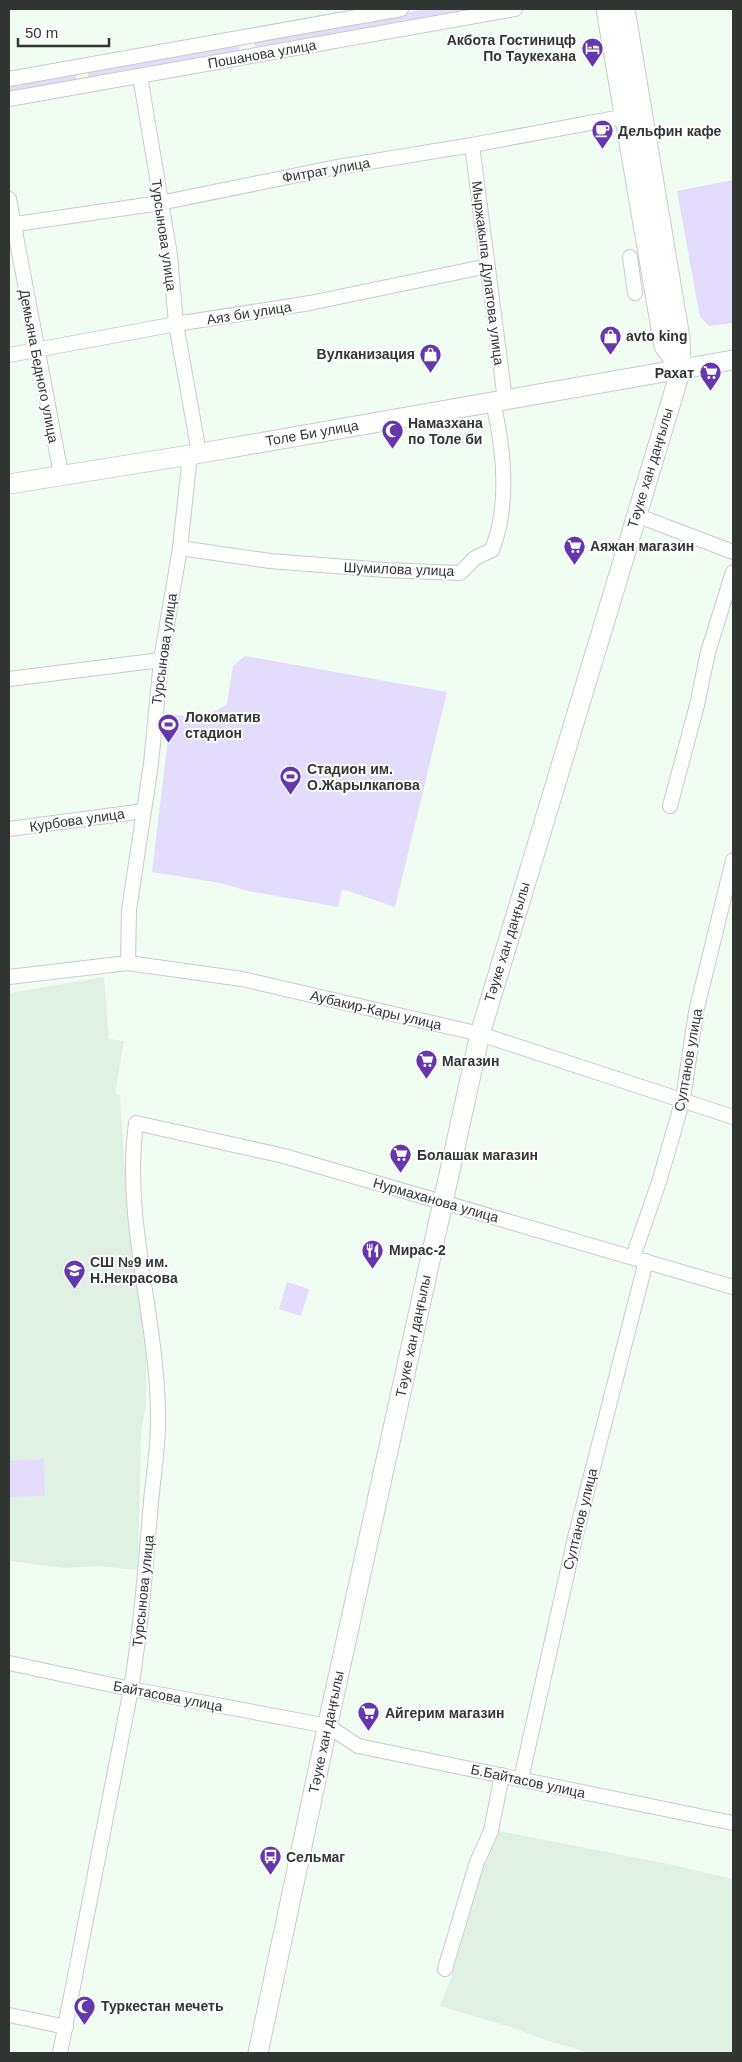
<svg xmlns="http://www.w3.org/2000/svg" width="742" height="2062" viewBox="0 0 742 2062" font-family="Arial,sans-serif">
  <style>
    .built { fill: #e0f1e4 }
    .green { fill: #e4dcfd }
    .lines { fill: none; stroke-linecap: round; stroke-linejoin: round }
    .street-casing { stroke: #c4cec6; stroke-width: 16 }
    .secondary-casing { stroke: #c4cec6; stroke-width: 21 }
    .street { stroke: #fff; stroke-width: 14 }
    .secondary { stroke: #fff; stroke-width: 19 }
    .labels { text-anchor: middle; stroke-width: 4; stroke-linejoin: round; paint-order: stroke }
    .poi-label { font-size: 14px; font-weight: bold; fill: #323633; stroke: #fff; text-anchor: start }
    .street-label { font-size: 14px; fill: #323633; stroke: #fff }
  </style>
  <rect width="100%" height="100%" fill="#f1fcf3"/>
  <g class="built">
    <polygon points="104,977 109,1039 124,1041 115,1093 120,1095 125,1172 146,1338 146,1405 141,1432 138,1570 99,1566 64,1568 9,1561 9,993"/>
    <polygon points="494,1830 673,1865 733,1879 733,2053 589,2053 543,2039 510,2027 440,2006 451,1978"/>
  </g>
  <g class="green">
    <polygon points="427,9 467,9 468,12 257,50 254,44 255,39"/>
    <polygon points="239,43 240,53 89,80 87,69"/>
    <polygon points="75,71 77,82 9,94 9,83"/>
    <polygon points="733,180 733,323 709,326 700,317 677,191"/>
    <polygon points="245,656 447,692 395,907 342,889 338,907 248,891 220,883 152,872 171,714 202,719 227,704 233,666"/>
    <polygon points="287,1282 309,1289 301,1316 279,1309"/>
    <polygon points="44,1459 45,1496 9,1497 9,1461"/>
  </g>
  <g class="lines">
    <defs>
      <g id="street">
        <polyline points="140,76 170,255 176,324 199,453"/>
        <polyline points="9,79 401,9"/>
        <polyline points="9,99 515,9"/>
        <polyline points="472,145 505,400"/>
        <polyline points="9,199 61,474"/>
        <polyline points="9,225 160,203 332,168 472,145 632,115"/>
        <polyline points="630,257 635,293"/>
        <polyline points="9,355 176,324 310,303 488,266"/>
        <polyline points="636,515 733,552"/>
        <path d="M180,548L270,561L385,570L460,573L475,558L492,550C510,504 504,449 493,402"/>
        <polyline points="9,679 161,660"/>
        <polyline points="670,806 697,705 708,652 733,572"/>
        <polyline points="9,829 144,811"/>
        <polyline points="128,963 129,910 151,764 161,660 180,548 190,455"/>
        <polyline points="9,977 128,963 242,979 480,1034 733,1117"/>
        <polyline points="633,1257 659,1182 683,1099 696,1012 733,860"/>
        <polyline points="9,1663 131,1689 328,1726 358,1746 733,1823"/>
        <polyline points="521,1779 575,1538 646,1261"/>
        <polyline points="445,1969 477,1862 491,1831 502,1775"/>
        <polyline points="9,2015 66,2027"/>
        <path d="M60,2053L131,1689C141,1627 146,1564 151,1501C154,1472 159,1442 158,1414C157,1316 123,1221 136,1123L284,1156L733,1287"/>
      </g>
      <g id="secondary">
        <polyline points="606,9 664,346 681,369"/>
        <polyline points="9,484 190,455 733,360"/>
        <polyline points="258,2053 330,1714 480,1034 681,369 680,338 625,9"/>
      </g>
    </defs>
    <use href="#street" class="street-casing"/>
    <use href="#secondary" class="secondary-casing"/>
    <use href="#street" class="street"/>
    <use href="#secondary" class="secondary"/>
  </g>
  <defs>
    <symbol id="hotel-pin" viewBox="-11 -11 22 30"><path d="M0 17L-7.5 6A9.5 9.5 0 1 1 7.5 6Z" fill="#6537ae" stroke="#fff"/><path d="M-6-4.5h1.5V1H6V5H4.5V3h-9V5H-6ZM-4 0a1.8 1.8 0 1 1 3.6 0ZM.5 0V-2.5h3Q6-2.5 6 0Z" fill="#fff"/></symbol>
    <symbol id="cafe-pin" viewBox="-11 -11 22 30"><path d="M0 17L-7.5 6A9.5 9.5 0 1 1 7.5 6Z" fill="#6537ae" stroke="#fff"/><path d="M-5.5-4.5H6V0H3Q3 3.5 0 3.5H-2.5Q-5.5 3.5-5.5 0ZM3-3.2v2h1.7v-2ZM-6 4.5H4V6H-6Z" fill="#fff"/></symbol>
    <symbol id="shop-pin" viewBox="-11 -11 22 30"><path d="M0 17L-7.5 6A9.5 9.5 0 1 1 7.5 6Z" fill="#6537ae" stroke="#fff"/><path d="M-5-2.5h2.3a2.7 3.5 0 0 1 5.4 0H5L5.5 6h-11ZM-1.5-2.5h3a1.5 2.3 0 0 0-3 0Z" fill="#fff"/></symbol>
    <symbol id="supermarket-pin" viewBox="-11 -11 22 30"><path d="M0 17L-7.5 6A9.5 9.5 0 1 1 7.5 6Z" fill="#6537ae" stroke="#fff"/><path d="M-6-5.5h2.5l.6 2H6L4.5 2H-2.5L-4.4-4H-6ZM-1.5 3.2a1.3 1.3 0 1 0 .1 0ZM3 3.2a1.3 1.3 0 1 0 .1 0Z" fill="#fff"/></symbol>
    <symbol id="mosque-pin" viewBox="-11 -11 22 30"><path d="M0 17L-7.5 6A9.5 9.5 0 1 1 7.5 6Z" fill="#6537ae" stroke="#fff"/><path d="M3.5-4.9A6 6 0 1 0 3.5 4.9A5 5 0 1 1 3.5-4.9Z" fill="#fff"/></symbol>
    <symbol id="stadium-pin" viewBox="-11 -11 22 30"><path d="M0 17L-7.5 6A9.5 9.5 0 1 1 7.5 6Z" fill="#6537ae" stroke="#fff"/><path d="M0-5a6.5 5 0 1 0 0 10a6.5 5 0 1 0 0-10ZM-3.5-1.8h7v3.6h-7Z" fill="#fff"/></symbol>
    <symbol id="restaurant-pin" viewBox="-11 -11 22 30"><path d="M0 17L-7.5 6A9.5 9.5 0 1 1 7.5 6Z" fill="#6537ae" stroke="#fff"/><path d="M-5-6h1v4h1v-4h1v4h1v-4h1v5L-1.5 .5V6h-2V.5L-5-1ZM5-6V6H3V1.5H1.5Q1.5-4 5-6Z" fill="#fff"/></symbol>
    <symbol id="school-pin" viewBox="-11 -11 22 30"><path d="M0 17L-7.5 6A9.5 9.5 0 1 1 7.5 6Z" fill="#6537ae" stroke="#fff"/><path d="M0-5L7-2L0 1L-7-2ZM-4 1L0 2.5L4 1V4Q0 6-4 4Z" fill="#fff"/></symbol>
    <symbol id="bus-pin" viewBox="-11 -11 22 30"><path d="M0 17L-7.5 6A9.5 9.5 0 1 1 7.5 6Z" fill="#6537ae" stroke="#fff"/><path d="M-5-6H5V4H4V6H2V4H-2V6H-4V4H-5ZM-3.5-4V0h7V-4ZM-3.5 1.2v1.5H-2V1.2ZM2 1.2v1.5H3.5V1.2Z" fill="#fff"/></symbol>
  </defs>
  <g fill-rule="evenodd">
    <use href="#hotel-pin" x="580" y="36" width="25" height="34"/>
    <use href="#cafe-pin" x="590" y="118" width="25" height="34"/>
    <use href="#shop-pin" x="598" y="324" width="25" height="34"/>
    <use href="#shop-pin" x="418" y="342" width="25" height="34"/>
    <use href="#supermarket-pin" x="698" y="360" width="25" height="34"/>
    <use href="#mosque-pin" x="380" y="418" width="25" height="34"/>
    <use href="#supermarket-pin" x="562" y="534" width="25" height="34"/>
    <use href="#stadium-pin" x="156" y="712" width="25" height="34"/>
    <use href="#stadium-pin" x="278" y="764" width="25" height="34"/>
    <use href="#supermarket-pin" x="414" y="1048" width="25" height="34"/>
    <use href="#supermarket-pin" x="388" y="1142" width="25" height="34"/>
    <use href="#restaurant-pin" x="360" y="1238" width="25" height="34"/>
    <use href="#school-pin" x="62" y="1258" width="25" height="34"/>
    <use href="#supermarket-pin" x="356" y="1700" width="25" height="34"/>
    <use href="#bus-pin" x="258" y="1844" width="25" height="34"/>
    <use href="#mosque-pin" x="72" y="1994" width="25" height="34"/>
  </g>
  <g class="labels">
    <g class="poi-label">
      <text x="576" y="45" text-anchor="end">Акбота Гостиницф<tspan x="576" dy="16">По Таукехана</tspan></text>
      <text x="618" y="136">Дельфин кафе</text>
      <text x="626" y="341">avto king</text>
      <text x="415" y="359" text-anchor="end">Вулканизация</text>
      <text x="694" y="378" text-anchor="end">Рахат</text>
      <text x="408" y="428">Намазхана<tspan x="408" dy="16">по Толе би</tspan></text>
      <text x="590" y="551">Аяжан магазин</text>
      <text x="185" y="722">Локоматив<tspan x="185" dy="16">стадион</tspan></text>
      <text x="307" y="774">Стадион им.<tspan x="307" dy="16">О.Жарылкапова</tspan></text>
      <text x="442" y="1066">Магазин</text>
      <text x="417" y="1160">Болашак магазин</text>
      <text x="389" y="1255">Мирас-2</text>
      <text x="90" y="1267">СШ №9 им.<tspan x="90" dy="16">Н.Некрасова</tspan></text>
      <text x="385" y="1718">Айгерим магазин</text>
      <text x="286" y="1862">Сельмаг</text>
      <text x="101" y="2011">Туркестан мечеть</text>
    </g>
    <g class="street-label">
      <text transform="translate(262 54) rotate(-10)" y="5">Пошанова улица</text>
      <text transform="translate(326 170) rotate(-10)" y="5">Фитрат улица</text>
      <text transform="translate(164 235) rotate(82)" y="5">Турсынова улица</text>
      <text transform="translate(488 273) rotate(83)" y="5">Мыржакыпа Дулатова улица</text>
      <text transform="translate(249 313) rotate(-9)" y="5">Аяз би улица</text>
      <text transform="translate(39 366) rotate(79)" y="5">Демьяна Бедного улица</text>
      <text transform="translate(312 433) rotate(-10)" y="5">Толе Би улица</text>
      <text transform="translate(650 468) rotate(-73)" y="5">Тәуке хан даңғылы</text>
      <text transform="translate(399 569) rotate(2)" y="5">Шумилова улица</text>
      <text transform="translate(164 649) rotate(-82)" y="5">Турсынова улица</text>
      <text transform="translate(77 820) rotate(-8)" y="5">Курбова улица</text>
      <text transform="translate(507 942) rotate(-73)" y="5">Тәуке хан даңғылы</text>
      <text transform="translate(376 1010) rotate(13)" y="5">Аубакир-Кары улица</text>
      <text transform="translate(688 1060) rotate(-80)" y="5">Султанов улица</text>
      <text transform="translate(436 1200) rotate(16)" y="5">Нурмаханова улица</text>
      <text transform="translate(413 1336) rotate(-78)" y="5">Тәуке хан даңғылы</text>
      <text transform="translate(580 1519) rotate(-76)" y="5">Султанов улица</text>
      <text transform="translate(143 1591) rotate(-84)" y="5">Турсынова улица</text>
      <text transform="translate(168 1696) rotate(11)" y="5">Байтасова улица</text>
      <text transform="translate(326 1732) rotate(-78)" y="5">Тәуке хан даңғылы</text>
      <text transform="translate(528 1781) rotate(12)" y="5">Б.Байтасов улица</text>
    </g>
  </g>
  <rect width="742" height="2062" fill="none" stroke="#323633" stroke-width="20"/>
  <path d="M18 38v8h91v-8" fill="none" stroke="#323633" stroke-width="2.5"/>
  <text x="25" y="38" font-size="15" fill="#323633" stroke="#ffffff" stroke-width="4" paint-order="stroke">50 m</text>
</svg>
